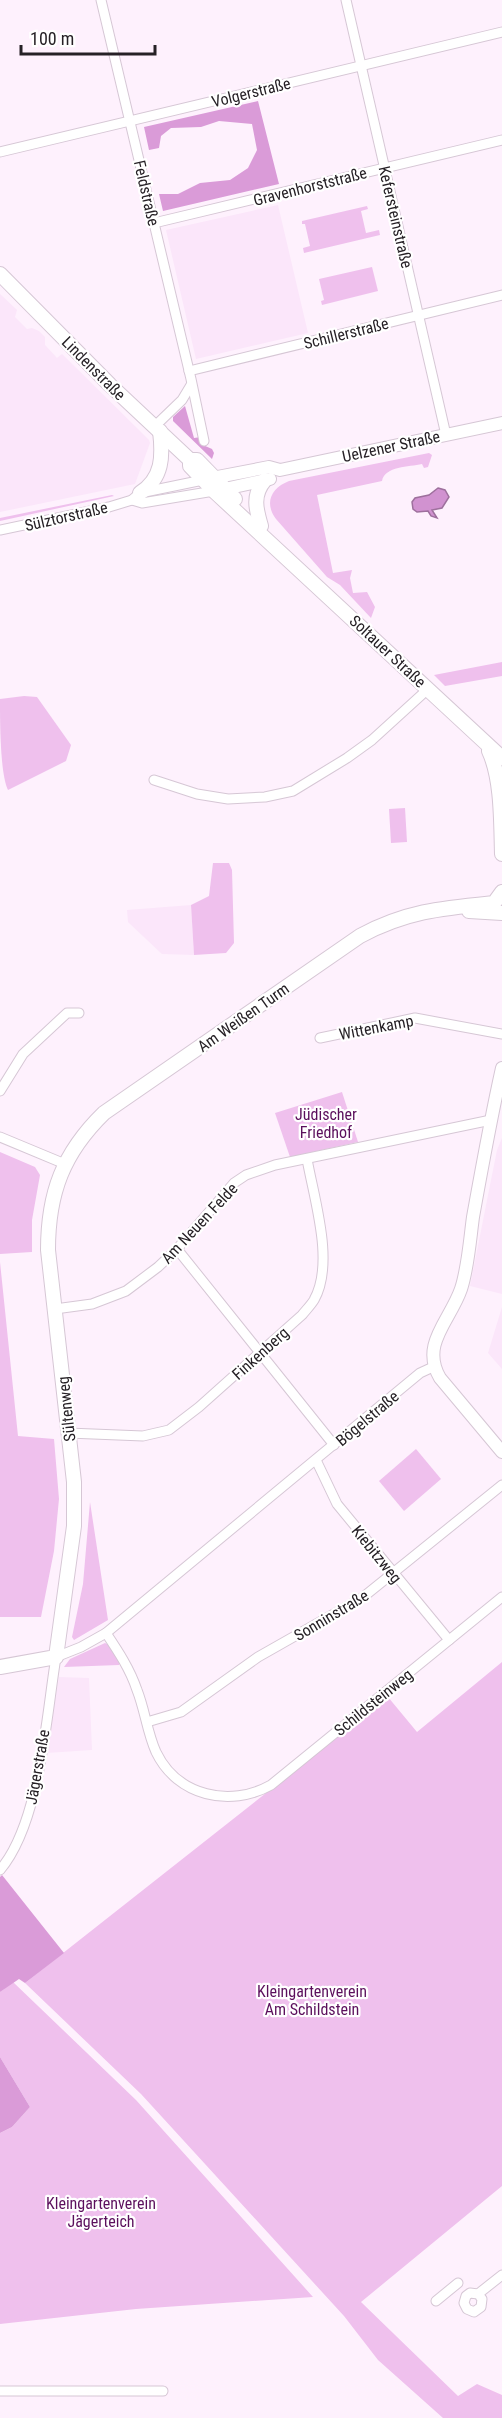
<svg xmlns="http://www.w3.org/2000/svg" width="502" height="2418" viewBox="0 0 502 2418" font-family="'Roboto Condensed',sans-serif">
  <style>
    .built { fill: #fbe6fa }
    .green { fill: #efc0ed }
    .forest { fill: #da9bd8 }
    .water { fill: #d192d0; stroke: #9e709d; stroke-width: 1.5 }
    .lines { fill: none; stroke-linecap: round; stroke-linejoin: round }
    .minor-casing { stroke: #d6c7d5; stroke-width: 11 }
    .tertiary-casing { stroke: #d6c7d5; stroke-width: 14 }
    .secondary-casing { stroke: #d6c7d5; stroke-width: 16 }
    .minor { stroke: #fff; stroke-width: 9 }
    .tertiary { stroke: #fff; stroke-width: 12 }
    .secondary { stroke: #fff; stroke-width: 14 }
    .labels { text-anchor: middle; stroke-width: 4.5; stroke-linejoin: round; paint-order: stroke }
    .street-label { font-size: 16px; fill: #262126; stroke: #fff }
    .park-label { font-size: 16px; fill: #5b0f5c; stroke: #fff }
  </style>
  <rect width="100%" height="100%" fill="#fef1fd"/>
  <g class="built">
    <polygon points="278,205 308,333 196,359 166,230"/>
    <polygon points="0,294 17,310 15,317 27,329 32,328 39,331 45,337 45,345 57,358 62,354 149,440 150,443 135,484 0,512"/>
    <polygon points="191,905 194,955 162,954 128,922 127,910"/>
    <polygon points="502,1138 502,1294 470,1286 497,1150"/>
    <polygon points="502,1307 502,1369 488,1353"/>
    <polygon points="59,1677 89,1678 92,1750 46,1753"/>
  </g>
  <g class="green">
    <polygon points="367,206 368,209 361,211 366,233 379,230 380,235 304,253 303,248 310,246 305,224 302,224 302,221"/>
    <polygon points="372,267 378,291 322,305 321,301 324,300 319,279"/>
    <path d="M429,453L432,455L428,467L424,468L422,464C409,467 385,466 382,481L317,495L333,573L352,570L350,578L353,593L367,592L375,607L371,618L340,585L327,577L276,519C264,503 271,488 289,481Z"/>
    <polygon points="112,495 114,496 0,521 0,518"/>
    <polygon points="502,662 502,676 445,686 434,675"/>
    <path d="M24,696L37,697L71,745L66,761L8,790C0,774 0,721 0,699Z"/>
    <polygon points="405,808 407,842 391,843 389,809"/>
    <polygon points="213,863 229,863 232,870 234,943 226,953 194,955 191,905 209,896"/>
    <polygon points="342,1092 358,1142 290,1157 275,1113"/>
    <polygon points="0,1152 35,1167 40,1175 32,1220 32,1252 0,1254"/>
    <polygon points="0,1262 18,1436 54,1439 59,1499 54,1551 41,1617 0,1617"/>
    <polygon points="416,1449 441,1479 404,1511 379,1481"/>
    <polygon points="90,1502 108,1620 74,1640 72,1637 83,1584"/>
    <polygon points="105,1643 109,1645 120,1662 119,1665 64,1667 70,1659"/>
    <polygon points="502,1662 502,2186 361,2302 458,2396 477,2384 502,2395 502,2418 443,2418 378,2360 344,2316 141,2094 25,1983 388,1697 417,1732"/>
    <polygon points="13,1982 136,2100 313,2297 136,2309 0,2324 0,2133 12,2127 30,2107 0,2057 0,1992"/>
  </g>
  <g class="forest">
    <polygon points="258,101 279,184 163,211 159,194 178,194 200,183 230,180 248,168 257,150 252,124 219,121 201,127 171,128 161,136 159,148 149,150 144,127"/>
    <polygon points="185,406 194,438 201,437 203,445 212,449 214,453 212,459 173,421 173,417"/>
    <polygon points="2,1875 64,1953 25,1983 19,1979 0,1992 0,1877"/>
    <polygon points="0,2057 30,2107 12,2127 0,2133"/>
  </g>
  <polygon class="water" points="438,488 445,490 449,497 442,508 432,510 437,518 431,516 428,511 417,512 413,509 412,502 415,498 429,495"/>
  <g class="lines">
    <defs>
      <g id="minor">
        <polyline points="101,0 191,379 204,441"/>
        <polyline points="346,0 446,435"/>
        <polyline points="0,152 502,32"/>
        <polyline points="154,223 502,140"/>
        <polyline points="189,371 502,295"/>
        <polyline points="154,427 182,400 191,385"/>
        <polyline points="132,500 142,503 214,491"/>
        <polyline points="0,530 109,507 132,500 140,493 203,480"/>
        <polyline points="154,780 197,794 228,799 265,797 293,791 347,758 372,740 428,689"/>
        <polyline points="320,1038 415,1018 502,1034"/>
        <polyline points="0,1091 23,1054 67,1013 79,1013"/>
        <polyline points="0,1137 65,1164"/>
        <polyline points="177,1249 334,1445"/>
        <polyline points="55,1309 92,1304 126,1291 158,1267 177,1249 234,1183 246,1175 275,1165 491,1120"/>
        <path d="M68,1433L143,1436L169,1430L199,1407L302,1315C306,1310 311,1305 314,1300C335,1263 314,1199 307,1159"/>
        <polyline points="316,1460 337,1504 449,1640"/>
        <path d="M106,1633C118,1651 130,1669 137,1690C145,1710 147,1732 156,1752C177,1796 230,1808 271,1785L502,1597"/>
        <polyline points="147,1722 181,1712 258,1657 362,1598 502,1485"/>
        <path d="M0,1870C40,1823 46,1718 56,1657L81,1647L106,1633L420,1373L433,1367"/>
        <polyline points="478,2294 482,2299 481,2307 474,2312 467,2309 464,2303 466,2296 470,2293 478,2294 502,2275"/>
        <polyline points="436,2301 458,2283"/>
        <polyline points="0,2391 163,2391"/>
      </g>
      <g id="tertiary">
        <polyline points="207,479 269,467 280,470 502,423"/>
        <polyline points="220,490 270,479"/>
        <path d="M502,1068C491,1117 482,1167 473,1217C470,1239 468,1268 461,1289C450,1321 420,1344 440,1378L502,1452"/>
      </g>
      <g id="secondary">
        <polyline points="0,274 110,385 190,460 190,466 214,491 502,758"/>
        <polyline points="190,460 197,460 235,499"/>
        <path d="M140,493C163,478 163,456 160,431"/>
        <path d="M261,526C256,509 252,495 265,480"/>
        <path d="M489,751C502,779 501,822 502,854"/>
        <polyline points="469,911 502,913"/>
        <path d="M0,1667L56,1657L74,1526V1482L48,1250C48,1193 63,1153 104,1113L360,936C406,911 443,908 494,903L502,892"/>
      </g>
    </defs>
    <use href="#minor" class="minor-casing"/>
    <use href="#tertiary" class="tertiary-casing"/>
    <use href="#secondary" class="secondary-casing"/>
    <use href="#minor" class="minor"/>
    <use href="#tertiary" class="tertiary"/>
    <use href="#secondary" class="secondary"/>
  </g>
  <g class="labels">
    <g class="street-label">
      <text transform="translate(251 92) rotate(-14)" y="6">Volgerstraße</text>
      <text transform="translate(310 186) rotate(-14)" y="6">Gravenhorststraße</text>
      <text transform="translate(147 193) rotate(77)" y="6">Feldstraße</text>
      <text transform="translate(396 217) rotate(77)" y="6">Kefersteinstraße</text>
      <text transform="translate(346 333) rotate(-14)" y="6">Schillerstraße</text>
      <text transform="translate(94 368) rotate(45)" y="6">Lindenstraße</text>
      <text transform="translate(391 446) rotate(-12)" y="6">Uelzener Straße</text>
      <text transform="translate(66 516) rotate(-13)" y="6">Sülztorstraße</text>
      <text transform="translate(388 651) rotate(43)" y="6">Soltauer Straße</text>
      <text transform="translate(243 1017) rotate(-35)" y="6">Am Weißen Turm</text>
      <text transform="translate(376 1027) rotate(-11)" y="6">Wittenkamp</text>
      <text transform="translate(199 1223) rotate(-47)" y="6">Am Neuen Felde</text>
      <text transform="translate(260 1353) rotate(-42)" y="6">Finkenberg</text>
      <text transform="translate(66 1409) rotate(-96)" y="6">Sültenweg</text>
      <text transform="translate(367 1418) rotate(-40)" y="6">Bögelstraße</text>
      <text transform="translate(377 1554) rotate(51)" y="6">Kiebitzweg</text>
      <text transform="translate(331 1615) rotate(-31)" y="6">Sonninstraße</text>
      <text transform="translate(373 1702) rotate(-39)" y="6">Schildsteinweg</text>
      <text transform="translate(37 1767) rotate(-80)" y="6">Jägerstraße</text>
    </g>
    <g class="park-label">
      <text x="326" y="1120">Jüdischer<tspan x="326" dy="18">Friedhof</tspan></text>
      <text x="312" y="1997">Kleingartenverein<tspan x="312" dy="18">Am Schildstein</tspan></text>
      <text x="101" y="2209">Kleingartenverein<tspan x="101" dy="18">Jägerteich</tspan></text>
    </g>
  </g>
  <path d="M21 45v9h134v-9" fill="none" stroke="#262126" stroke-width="3"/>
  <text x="30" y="45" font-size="18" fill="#262126" stroke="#ffffff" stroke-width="4.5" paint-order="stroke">100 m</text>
</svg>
